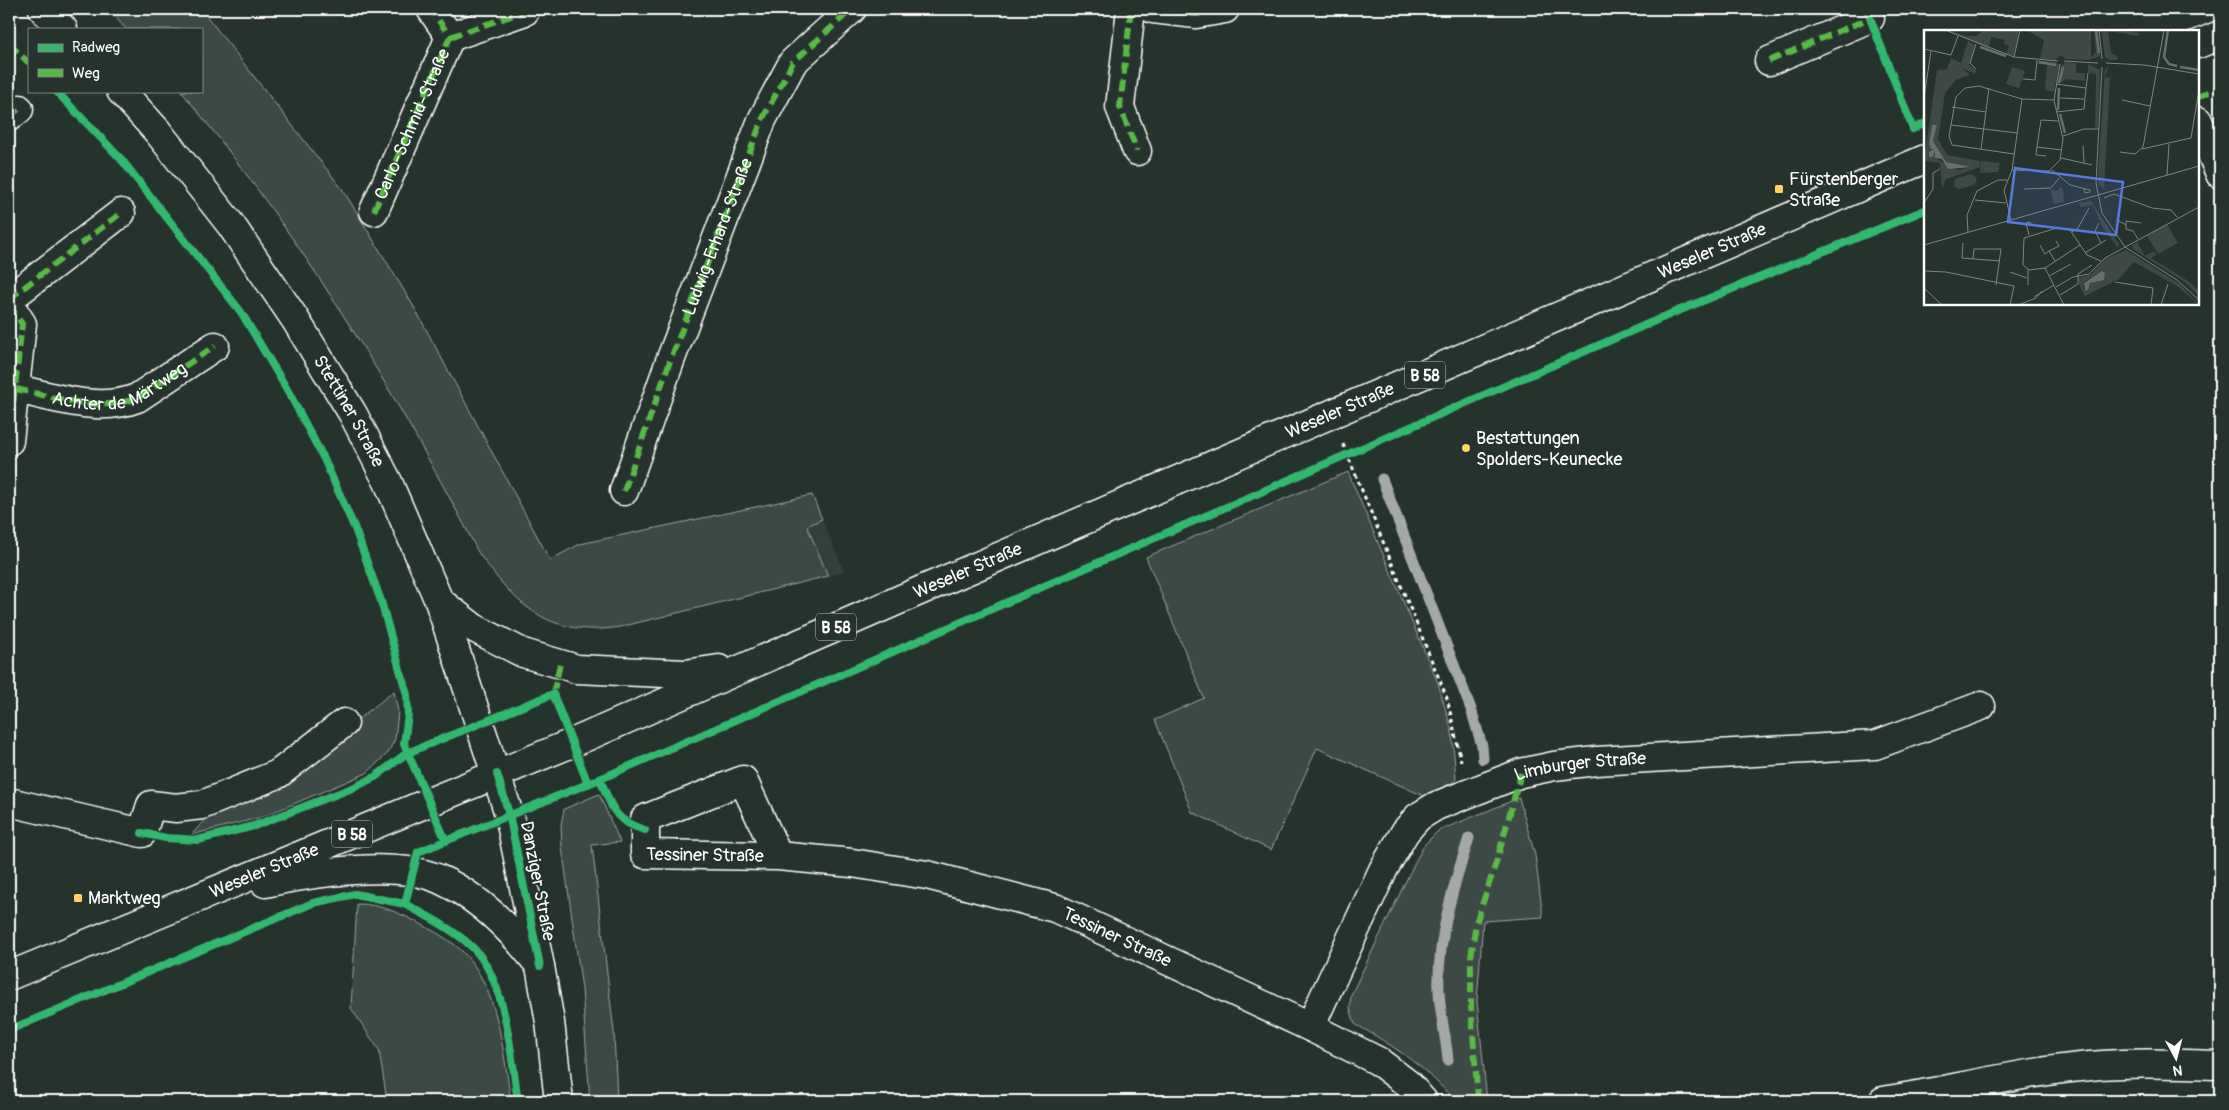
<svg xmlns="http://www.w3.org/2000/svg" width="2229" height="1110" viewBox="0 0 2229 1110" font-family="Pangolin,sans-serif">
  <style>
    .built { fill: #333f3a }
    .green { fill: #3e4944; stroke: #9ea4a2 }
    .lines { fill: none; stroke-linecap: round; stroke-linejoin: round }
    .stream { stroke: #a4a9a7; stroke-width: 11 }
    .street-casing { stroke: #fff; stroke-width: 31 }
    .secondary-casing { stroke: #fff; stroke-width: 31 }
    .primary-casing { stroke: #fff; stroke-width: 31 }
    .path { stroke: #fff; stroke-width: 3; stroke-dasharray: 4 4; stroke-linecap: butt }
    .street { stroke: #26332d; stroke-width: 28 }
    .secondary { stroke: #26332d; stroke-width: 28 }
    .primary { stroke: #26332d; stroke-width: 28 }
    .quiet { stroke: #58b947; stroke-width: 6; stroke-dasharray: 12 6; stroke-linecap: butt }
    .cycleway-casing { stroke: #26332d; stroke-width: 11 }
    .cycleway { stroke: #33b770; stroke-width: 8 }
    .poi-dot { fill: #ffd166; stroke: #26332d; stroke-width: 2 }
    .labels { text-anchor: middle; stroke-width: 4; stroke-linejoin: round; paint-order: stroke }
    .shield { fill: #26332d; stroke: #bec2c0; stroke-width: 1 }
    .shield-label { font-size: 16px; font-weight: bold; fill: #fff }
    .street-label { font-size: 18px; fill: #fff; stroke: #26332d }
    .poi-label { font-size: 18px; fill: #fff; stroke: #26332d; text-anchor: start }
    .inset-river { fill: none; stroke: #67706c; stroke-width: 2.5 }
    .inset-road { fill: none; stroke: #7d8581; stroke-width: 1 }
    .view { fill: #567ae2; fill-opacity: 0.15; stroke: #567ae2; stroke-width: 2.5 }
    .inset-edge { fill: none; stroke: #fff; stroke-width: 2.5 }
  </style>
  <rect width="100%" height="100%" fill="#26332d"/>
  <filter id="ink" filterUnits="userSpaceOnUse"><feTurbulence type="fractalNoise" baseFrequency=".02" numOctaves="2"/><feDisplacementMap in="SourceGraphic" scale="10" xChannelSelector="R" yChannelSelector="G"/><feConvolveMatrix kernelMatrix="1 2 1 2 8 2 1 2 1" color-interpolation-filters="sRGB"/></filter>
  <g filter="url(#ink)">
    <polygon class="built" points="822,519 844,571 828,576 807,526"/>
    <g class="green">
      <path d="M108,9H201L343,190L414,307L550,560L580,544L812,495L822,519L807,526L828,576L620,627C550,638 516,606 478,552C460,515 439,479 419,442C350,319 271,200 181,91H201V29H126Z"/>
      <polygon points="1348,472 1438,683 1452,732 1456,779 1452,783 1424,796 1317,748 1271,850 1192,812 1155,720 1204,698 1146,557"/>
      <polygon points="394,691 398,712 395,739 388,753 367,773 262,817 191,835 220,805 282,780"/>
      <polygon points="599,794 620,842 592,845 614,1032 617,1101 590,1101 582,989 562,847 561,825 564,809"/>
      <path d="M1519,798L1535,855L1543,917L1483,921L1477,1001L1487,1101H1455C1427,1068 1393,1045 1355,1024L1350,1008L1351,995L1416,860L1425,844L1438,831Z"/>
      <path d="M357,904C380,904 399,913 419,923C433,931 449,939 461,950C499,987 503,1052 511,1101H387L379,1050L351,1008Z"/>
    </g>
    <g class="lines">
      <g class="stream">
        <polyline points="1382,479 1471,709 1482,746 1483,759"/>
        <path d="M1448,1060C1446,1037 1440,1014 1439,991C1437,938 1453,888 1469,838"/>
      </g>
      <defs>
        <g id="street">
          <polyline points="1131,9 1120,107 1137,151"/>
          <polyline points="1153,9 1196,14 1225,9"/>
          <polyline points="450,37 525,11"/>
          <polyline points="1769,61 1870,18 1866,9"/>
          <polyline points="9,117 19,109"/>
          <polyline points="2198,121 2220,174"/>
          <polyline points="374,211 450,37 431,9"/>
          <polyline points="9,299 121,213"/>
          <polyline points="9,304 22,324 9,441"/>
          <path id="s1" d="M16,389C55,397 99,413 137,398L215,346"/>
          <path id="s2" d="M624,491L670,361L762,120L793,62L852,9"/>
          <polyline points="9,802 142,833 151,805 176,808 202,805 278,774 344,723"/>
          <path id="s3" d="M778,856L743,780L645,819V854L778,856L852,863L927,875L1055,908L1310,1027L1378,1061L1408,1084L1423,1101"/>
          <path id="s4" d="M1310,1027L1383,870L1405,832L1418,817L1436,806L1521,773L1554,766L1596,761L1875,745L1981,706"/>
          <path d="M1883,1101C1952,1090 2021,1072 2090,1066C2133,1062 2177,1064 2220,1065"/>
        </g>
        <g id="secondary">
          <polyline points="43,9 63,29"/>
          <path id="s5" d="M121,91L158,132L231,225L295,319L353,414L388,482L439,601L509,814L540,966L550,1022L559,1101"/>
        </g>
        <g id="primary">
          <polyline points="2198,44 2220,35"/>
          <polyline points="439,601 474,628 523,653 577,669 685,674 719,669"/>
          <path d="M265,883C311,873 396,860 439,879C480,897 513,931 540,966"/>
          <path id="s6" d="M9,976L572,743L924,589L1925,159"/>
        </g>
      </defs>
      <use href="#street" class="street-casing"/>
      <use href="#secondary" class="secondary-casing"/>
      <use href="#primary" class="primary-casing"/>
      <g class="path">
        <polyline points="1882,49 1912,127"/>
        <polyline points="1343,444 1447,698 1461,761"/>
      </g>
      <use href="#street" class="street"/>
      <use href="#secondary" class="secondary"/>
      <use href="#primary" class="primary"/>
      <g class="quiet">
        <polyline points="1131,9 1120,107 1137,151"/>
        <polyline points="1153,9 1196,14 1225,9"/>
        <polyline points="450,37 525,11"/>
        <polyline points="9,44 29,63"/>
        <polyline points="1769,61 1870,18 1866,9"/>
        <polyline points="2198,97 2220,87"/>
        <polyline points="9,117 19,109"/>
        <path id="s7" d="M374,211L450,37L431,9"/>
        <polyline points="9,299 121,213"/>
        <polyline points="9,304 22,324 9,441"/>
        <path d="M16,389C55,397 99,413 137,398L215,346"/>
        <polyline points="624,491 670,361 762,120 793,62 852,9"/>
        <polyline points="553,694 560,664"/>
        <polyline points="1478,1101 1471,1007 1471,957 1476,923 1497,860 1521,773"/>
      </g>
      <defs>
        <g id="cycleway">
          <polyline points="1870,18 1913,129 1925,123"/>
          <polyline points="56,91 121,159 241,312 288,391 324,459 355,529 381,601 407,695 408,714 404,744 446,841"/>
          <polyline points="497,774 509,814 540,966"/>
          <path d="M600,779C612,807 613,821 645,830"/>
          <polyline points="142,833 166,838 198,840 254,826 355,787 375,777 407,753 553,694 588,784"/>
          <path d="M405,904C427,916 459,932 476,951C507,986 511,1057 518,1101"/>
          <polyline points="9,1030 313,903 355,894 405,904 418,852 600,779 1673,313 1925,210"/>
        </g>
      </defs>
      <use href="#cycleway" class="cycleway-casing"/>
      <use href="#cycleway" class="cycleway"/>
    </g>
  </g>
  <g class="poi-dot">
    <rect x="1774" y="184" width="10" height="10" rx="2.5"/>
    <circle cx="1466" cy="448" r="5"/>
    <rect x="73" y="893" width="10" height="10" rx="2.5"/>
  </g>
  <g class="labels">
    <g class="shield">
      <rect x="1405" y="361.5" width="40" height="27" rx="4"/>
      <rect x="816" y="613.5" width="40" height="27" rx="4"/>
      <rect x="332" y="820.5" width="40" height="27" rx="4"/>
    </g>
    <g class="shield-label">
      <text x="1425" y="381">B 58</text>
      <text x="836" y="633">B 58</text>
      <text x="352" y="840">B 58</text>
    </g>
    <g class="street-label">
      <text dy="6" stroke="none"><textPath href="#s7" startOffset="95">Carlo-Schmid-Straße</textPath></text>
      <text dy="6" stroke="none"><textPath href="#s2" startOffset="271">Ludwig-Erhard-Straße</textPath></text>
      <text dy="6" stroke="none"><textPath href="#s6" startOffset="1851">Weseler Straße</textPath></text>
      <text dy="6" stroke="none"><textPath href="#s1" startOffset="109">Achter de Märtweg</textPath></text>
      <text dy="6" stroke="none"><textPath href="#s5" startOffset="394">Stettiner Straße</textPath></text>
      <text dy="6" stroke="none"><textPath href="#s6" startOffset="1446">Weseler Straße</textPath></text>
      <text dy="6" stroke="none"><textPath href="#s6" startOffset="1041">Weseler Straße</textPath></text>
      <text dy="6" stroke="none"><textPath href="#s4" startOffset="409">Limburger Straße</textPath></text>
      <text dy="6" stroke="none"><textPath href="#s3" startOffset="284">Tessiner Straße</textPath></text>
      <text dy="6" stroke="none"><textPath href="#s6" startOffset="276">Weseler Straße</textPath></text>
      <text transform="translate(538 881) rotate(79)" y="6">Danziger Straße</text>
      <text dy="6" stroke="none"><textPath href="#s3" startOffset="708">Tessiner Straße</textPath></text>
    </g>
    <g class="poi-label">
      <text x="1789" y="185">Fürstenberger<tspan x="1789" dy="21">Straße</tspan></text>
      <text x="1476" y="444">Bestattungen<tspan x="1476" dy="21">Spolders-Keunecke</tspan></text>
      <text x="88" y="904">Marktweg</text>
    </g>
  </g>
  <g transform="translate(1924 30)">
    <rect width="275" height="275" fill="#26332d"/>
    <path d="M23,0L42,6H52L60,0H95L90,26L82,24L85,16L80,14L81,10L67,7L65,19ZM167,0V28L172,22L170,0H174L176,26L164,30L142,29L137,25L131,30L116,29L120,10L104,1ZM177,0H197L215,3V6L184,1L187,23L193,26V30H186L181,27ZM44,11L51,15L45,35L53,40L51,44L38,38L46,45L32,50L21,63L14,109L23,125L56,131V137L22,149L18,159L16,133L0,131L13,40L23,39L27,28L37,33ZM8,95H13L9,111L22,132L48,137L34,140L11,128V120L8,127L4,126L10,118L7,119L5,114ZM115,31L132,32L135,35L130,62L121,60L123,35L113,34ZM142,32L152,33V43H161V51L142,49L134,54L137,36ZM164,34L176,40L174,97L171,98L172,48V44L164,43ZM185,36L181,47L186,48L180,159L175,155L174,143L181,40ZM88,37L101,41L95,58L82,54ZM57,131L76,133L74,142L56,143ZM47,144L53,148L51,155L35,159L30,157L31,149ZM136,157L139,159L140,172L130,174L126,159L133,161ZM167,171L195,214L194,218L178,196L169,175L156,177L155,173ZM243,194L254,213L234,224L223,206ZM213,212L221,226L230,221L232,225L227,228L264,251L275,261V266L261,252L209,219L208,215ZM202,220L256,254L275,275L253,256L210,232L195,249L161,266L155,255V248L167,244L181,229ZM178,241L180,249L166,253L163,262L159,258L160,252Z" fill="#3e4944" fill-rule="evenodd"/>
    <path d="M8,95H13L9,111L22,132L48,137L24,139L18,129L11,128V120L9,127H5V122L10,119H7L5,114ZM178,241L181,243L180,250L166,253L164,260L161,261L160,253Z" fill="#67706c"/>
    <path class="inset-river" d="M172,0L175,23M244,0L240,27L245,34L253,36M56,17L82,26M115,32L132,35M256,37L275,40M135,53L139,37M134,80L135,58M136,84L141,103"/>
    <path class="inset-road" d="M21,0L90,27L134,31M175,0L178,29M0,19L27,25L34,6M90,27L96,0M140,31L174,33M182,33L220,35L275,44M178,37L172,153L178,183L201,217L253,250L275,270M52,39L46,33L52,14M99,49L111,50L113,30M162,58L164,43M0,68L7,21M136,68L160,69M198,70L226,76M28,77L62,82M132,82L160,79L162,58L132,54M135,91L117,90L113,117L138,120M27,95L93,103M139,106L160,99H175M159,116L160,133M113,117L112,125L122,126M57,119L65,58M218,119L267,108L275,60M196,122L211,124L219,117L240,0M90,124L28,115L25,106L32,67L41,58L55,56L98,69L130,70M137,128L168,135M88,140L125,141L136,130L139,109L130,70L136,34M128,140L146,155L166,160V162L161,163L160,159M243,145L245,114M100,159L127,158L135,148M180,168L190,164L228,178L247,180L253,187M51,170L82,173M0,173L9,159V143L16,139M195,181L193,190L202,195M87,190L80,160L88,140L98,69M175,193L171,201L177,213M44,202L43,185L53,161L74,150H83M148,202L154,198L165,178M105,205L102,193L107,192M214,209L209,201L202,199V191L217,193M39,213L38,228L76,231M0,215L275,136M116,215L121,224L125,221M161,223L182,210M49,228L50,219H77L72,255M131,231L125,221L135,216L132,211M121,238L156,215M0,241L22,242L90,256L86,275M86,242L103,248M125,246L147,234M191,252L229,258L227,275M104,255V239M132,257L149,247L165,244L181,228L275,177M0,258L18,275M136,265L154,254V244L168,235M110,267L130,255M94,275L112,268L118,261M140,275L121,238L105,240L99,235L100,208L133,198L146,200L163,225L177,231M237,275L244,254"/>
    <path class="view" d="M91,138L199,152L192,205L84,192Z"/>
    <rect width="275" height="275" class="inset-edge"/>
  </g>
  <rect width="2229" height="1110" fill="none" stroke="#26332d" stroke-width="30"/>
  <rect x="15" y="15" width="2199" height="1080" fill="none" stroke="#fff" stroke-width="2" filter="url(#ink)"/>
  <rect x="28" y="28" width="175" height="65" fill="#26332d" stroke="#7d8581"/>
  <rect x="38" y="44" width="25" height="8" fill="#33b770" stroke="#7d8581"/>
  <text x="72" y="52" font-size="15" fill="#ffffff">Radweg</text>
  <rect x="38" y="69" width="25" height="8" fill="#58b947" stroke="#7d8581"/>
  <text x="72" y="78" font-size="15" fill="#ffffff">Weg</text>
  <g transform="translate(2176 1058) rotate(173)" stroke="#26332d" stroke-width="4" paint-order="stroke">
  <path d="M0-4L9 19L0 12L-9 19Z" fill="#ffffff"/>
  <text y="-8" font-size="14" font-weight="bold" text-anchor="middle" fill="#ffffff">N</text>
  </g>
</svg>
